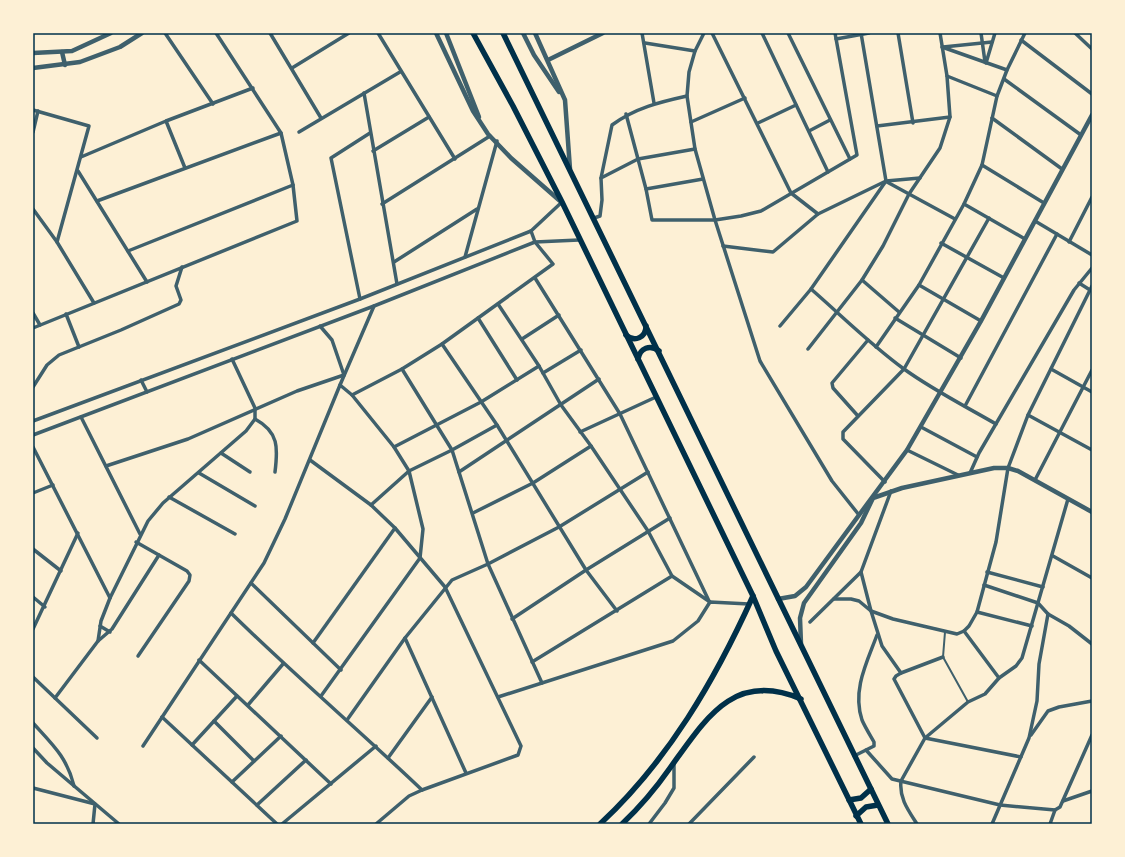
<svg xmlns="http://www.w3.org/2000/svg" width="1125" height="857" viewBox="0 0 1125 857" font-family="'Asap Condensed',sans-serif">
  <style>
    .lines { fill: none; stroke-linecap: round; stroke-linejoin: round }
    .service { stroke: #3f606c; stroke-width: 2 }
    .minor { stroke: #3f606c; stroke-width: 3.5 }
    .tertiary { stroke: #3f606c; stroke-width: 4.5 }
    .primary { stroke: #003049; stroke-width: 5.5 }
    .neatline { fill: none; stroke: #003049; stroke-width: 1.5 }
  </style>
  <rect width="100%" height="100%" fill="#fdf0d5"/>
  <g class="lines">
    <polyline class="service" points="945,632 943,657 968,702"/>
    <g class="minor">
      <polyline points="165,33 213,104"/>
      <polyline points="270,33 321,118"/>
      <polyline points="378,33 455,159"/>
      <polyline points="642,33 654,103"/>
      <polyline points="704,33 695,51 689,72 687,96 695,149 715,220 760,361 832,481 859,515"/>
      <polyline points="712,33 791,193 818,214"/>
      <polyline points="762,33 828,172"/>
      <polyline points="788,33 850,159"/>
      <polyline points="898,33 913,123"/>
      <polyline points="981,33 985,62"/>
      <polyline points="1075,33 1092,49"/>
      <polyline points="836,39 869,33"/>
      <polyline points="1021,40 1092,94"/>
      <polyline points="645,43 695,51"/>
      <polyline points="942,47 1007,70"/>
      <polyline points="943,47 992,42"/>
      <polyline points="986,63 995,33"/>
      <polyline points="292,68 349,33"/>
      <polyline points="947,76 997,96"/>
      <polyline points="1004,79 1081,135"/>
      <polyline points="364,93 397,284"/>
      <polyline points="33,110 89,126 57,242"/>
      <polyline points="626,114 646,189 652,220 715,220 741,216 761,211 857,155 835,33"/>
      <polyline points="992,118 1062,169"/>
      <polyline points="166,121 185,168"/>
      <polyline points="691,122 745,98"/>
      <polyline points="758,123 796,105"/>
      <polyline points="877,126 950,117"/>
      <polyline points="809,131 830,120"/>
      <polyline points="33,132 38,111"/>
      <polyline points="299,132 400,72"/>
      <polyline points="373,151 429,117"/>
      <polyline points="81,157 166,121 253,88"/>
      <polyline points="982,165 1044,203"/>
      <polyline points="78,171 147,282"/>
      <path d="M601,178L612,125C635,108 660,102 687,96"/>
      <polyline points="887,182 955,219"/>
      <polyline points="646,189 703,179"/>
      <polyline points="97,201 281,133"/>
      <polyline points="382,204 490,136"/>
      <polyline points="964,204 1025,239"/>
      <polyline points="33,209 57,242 94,303"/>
      <polyline points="594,218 600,216 602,200 601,178 638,159 695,149"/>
      <polyline points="1035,221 1092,255"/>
      <polyline points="1069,242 1092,197"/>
      <polyline points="941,243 1004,278"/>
      <polyline points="723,246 773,252 818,214 886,181 920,178"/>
      <polyline points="128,251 293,185"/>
      <polyline points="465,257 497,141"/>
      <polyline points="394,262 477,209"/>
      <polyline points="535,278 620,414 709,601"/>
      <polyline points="862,280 899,312"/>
      <polyline points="1079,283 1090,290"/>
      <polyline points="919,285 981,321"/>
      <path d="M811,289C842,316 871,345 904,369C933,390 965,406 996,424"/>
      <polyline points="360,299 331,158 370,133"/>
      <polyline points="498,304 539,366 561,405 591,446 648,531 672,576 710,602"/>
      <polyline points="33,313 40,325"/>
      <polyline points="66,314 79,347"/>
      <polyline points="478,318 517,380"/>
      <polyline points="895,318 961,358"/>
      <polyline points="320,326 332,340 344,375"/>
      <polyline points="780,326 811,289 886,181 861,33"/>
      <polyline points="33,328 297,221 293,185 281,133 216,33"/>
      <polyline points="522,339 559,315"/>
      <polyline points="442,344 497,425 586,570 617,611"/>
      <polyline points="876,347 919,285 964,204 982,165 997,96 1007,70 1025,33"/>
      <polyline points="808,349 862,280 883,246 909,194 940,148 950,117 947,76 940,33"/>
      <polyline points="402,369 452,450 488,564 542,683"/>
      <polyline points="1051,369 1092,392"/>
      <polyline points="543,373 581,350"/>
      <polyline points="141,380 147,392"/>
      <polyline points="340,385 374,306"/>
      <polyline points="33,387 47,365 59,355 121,330 179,304 181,300 176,286 182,267"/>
      <polyline points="965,406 1057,234"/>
      <polyline points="1028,415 1092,450"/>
      <polyline points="858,416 833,388 832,383 868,340"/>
      <polyline points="81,417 140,534"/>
      <path d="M255,419C279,432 278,448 275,472"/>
      <polyline points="33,421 360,299 531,231 562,202"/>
      <polyline points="921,427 977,457"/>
      <polyline points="580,432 656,397"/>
      <polyline points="33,435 374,306 535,242 579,240"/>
      <polyline points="33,447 110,598"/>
      <polyline points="394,447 481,402 539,366"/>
      <polyline points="907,450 958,475"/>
      <polyline points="221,453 250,472"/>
      <polyline points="310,460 371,505 395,528 445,587 521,746 518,755 422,790 409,796 376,824"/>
      <polyline points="106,466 188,439 297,391 344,375"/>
      <polyline points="459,472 599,379"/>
      <polyline points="199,473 255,506"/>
      <polyline points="970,473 979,453 1074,290 1092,268"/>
      <polyline points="1035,480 1092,370"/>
      <polyline points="885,482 843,439 843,432 904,369 989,218"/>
      <polyline points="33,493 53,485"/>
      <polyline points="169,497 235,534"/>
      <polyline points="371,505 409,471 452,450 497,425"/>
      <polyline points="473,513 533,483 591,446"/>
      <polyline points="136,542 187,571 190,575 189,581 138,656"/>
      <polyline points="33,549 61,571"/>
      <polyline points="1053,556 1092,578"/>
      <polyline points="861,572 871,611 882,646 901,673"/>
      <polyline points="987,572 1043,587"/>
      <polyline points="251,583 341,670"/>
      <polyline points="984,585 1038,603 1048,614 1069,626 1092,644"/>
      <polyline points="33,597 45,607"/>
      <polyline points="834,599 851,599 859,601 871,611 893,619 957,634 964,631 969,626 977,612 996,542 1008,468 1028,415 1092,286"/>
      <polyline points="977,612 1032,626"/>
      <path d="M231,613C293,674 359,730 422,790"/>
      <polyline points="512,619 586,570 670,518"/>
      <polyline points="810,622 861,572 891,491"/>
      <polyline points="100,626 110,632"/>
      <polyline points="33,629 78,533"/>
      <polyline points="964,631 999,678"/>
      <polyline points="405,638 466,773"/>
      <polyline points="98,641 101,621 110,598 148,521 163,503 246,431 255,419 255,408 232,359"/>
      <polyline points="313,643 395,528"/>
      <polyline points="943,657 901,673 896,676 894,679 925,738 1021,757"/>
      <polyline points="199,660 331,784"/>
      <polyline points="532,662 672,576"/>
      <polyline points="33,677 97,738"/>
      <polyline points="321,696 420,558 423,529 409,471 394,447 352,395"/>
      <polyline points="498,697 673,641 698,621 710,602 749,604"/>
      <polyline points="55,698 98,641 112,629 159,555"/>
      <polyline points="248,705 283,664"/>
      <polyline points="162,717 277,824"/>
      <polyline points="347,720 405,638 452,580 488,564 559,527 648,472"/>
      <polyline points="214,721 254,761"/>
      <path d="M33,723C52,744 67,757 74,786"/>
      <polyline points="1031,735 1048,711 1059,707 1092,701"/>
      <polyline points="192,745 237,696"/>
      <polyline points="143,746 264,563 285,519 340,385 352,395 402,369 442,344 553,264 535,242 531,231"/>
      <polyline points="33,748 47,763 119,824"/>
      <polyline points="866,750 892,779 1000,805 1055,810 1060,807 1092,735"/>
      <path d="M854,756L874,746V742C870,735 865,727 862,720C852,690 867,662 877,635"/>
      <polyline points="388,758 432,697"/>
      <polyline points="232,782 281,736"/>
      <polyline points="33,788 95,804 93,824"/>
      <polyline points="1063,801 1092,791"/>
      <polyline points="257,805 306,760"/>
      <polyline points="282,824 376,746"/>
      <polyline points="649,824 665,803 674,788 674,763"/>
      <polyline points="689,824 754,757"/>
      <path d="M917,824C908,810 899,798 901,781L925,738L968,702L985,694L999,678L1016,666L1022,658L1068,499"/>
      <polyline points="992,824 1029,738 1037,701 1039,664 1048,614"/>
      <polyline points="1050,824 1055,810"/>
    </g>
    <g class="tertiary">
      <polyline points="436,33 473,111 488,134 511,158 560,201"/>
      <polyline points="446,33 479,117"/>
      <polyline points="523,33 534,55 559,92"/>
      <polyline points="535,33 565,100 570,169"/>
      <polyline points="62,52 65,65"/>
      <polyline points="33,53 72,51 111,33"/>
      <polyline points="548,60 603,33"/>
      <polyline points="33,68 80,62 120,47 142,33"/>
      <polyline points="778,599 795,596 806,587 907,450 981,321 1092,115"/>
      <polyline points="801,644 800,618 804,603 861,523 873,498 902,488 994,468 1008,468 1018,471 1092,512"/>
    </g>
    <g class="primary">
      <polyline points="473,33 513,106 562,202 753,596 776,651 861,824"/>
      <polyline points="503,33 888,824"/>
      <path d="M626,335C635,343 646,337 646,326"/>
      <path d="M638,359C640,348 650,344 659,351"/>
      <polyline points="849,800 861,798 871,789"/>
      <polyline points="856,816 866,807 878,805"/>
      <path d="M600,824C668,761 715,680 753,596"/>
      <path d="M622,824C640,807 656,788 670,768C705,720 733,670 801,699"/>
    </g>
  </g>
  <rect width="1125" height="857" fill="none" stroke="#fdf0d5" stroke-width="68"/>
  <rect x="34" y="34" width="1057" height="789" class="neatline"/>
</svg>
